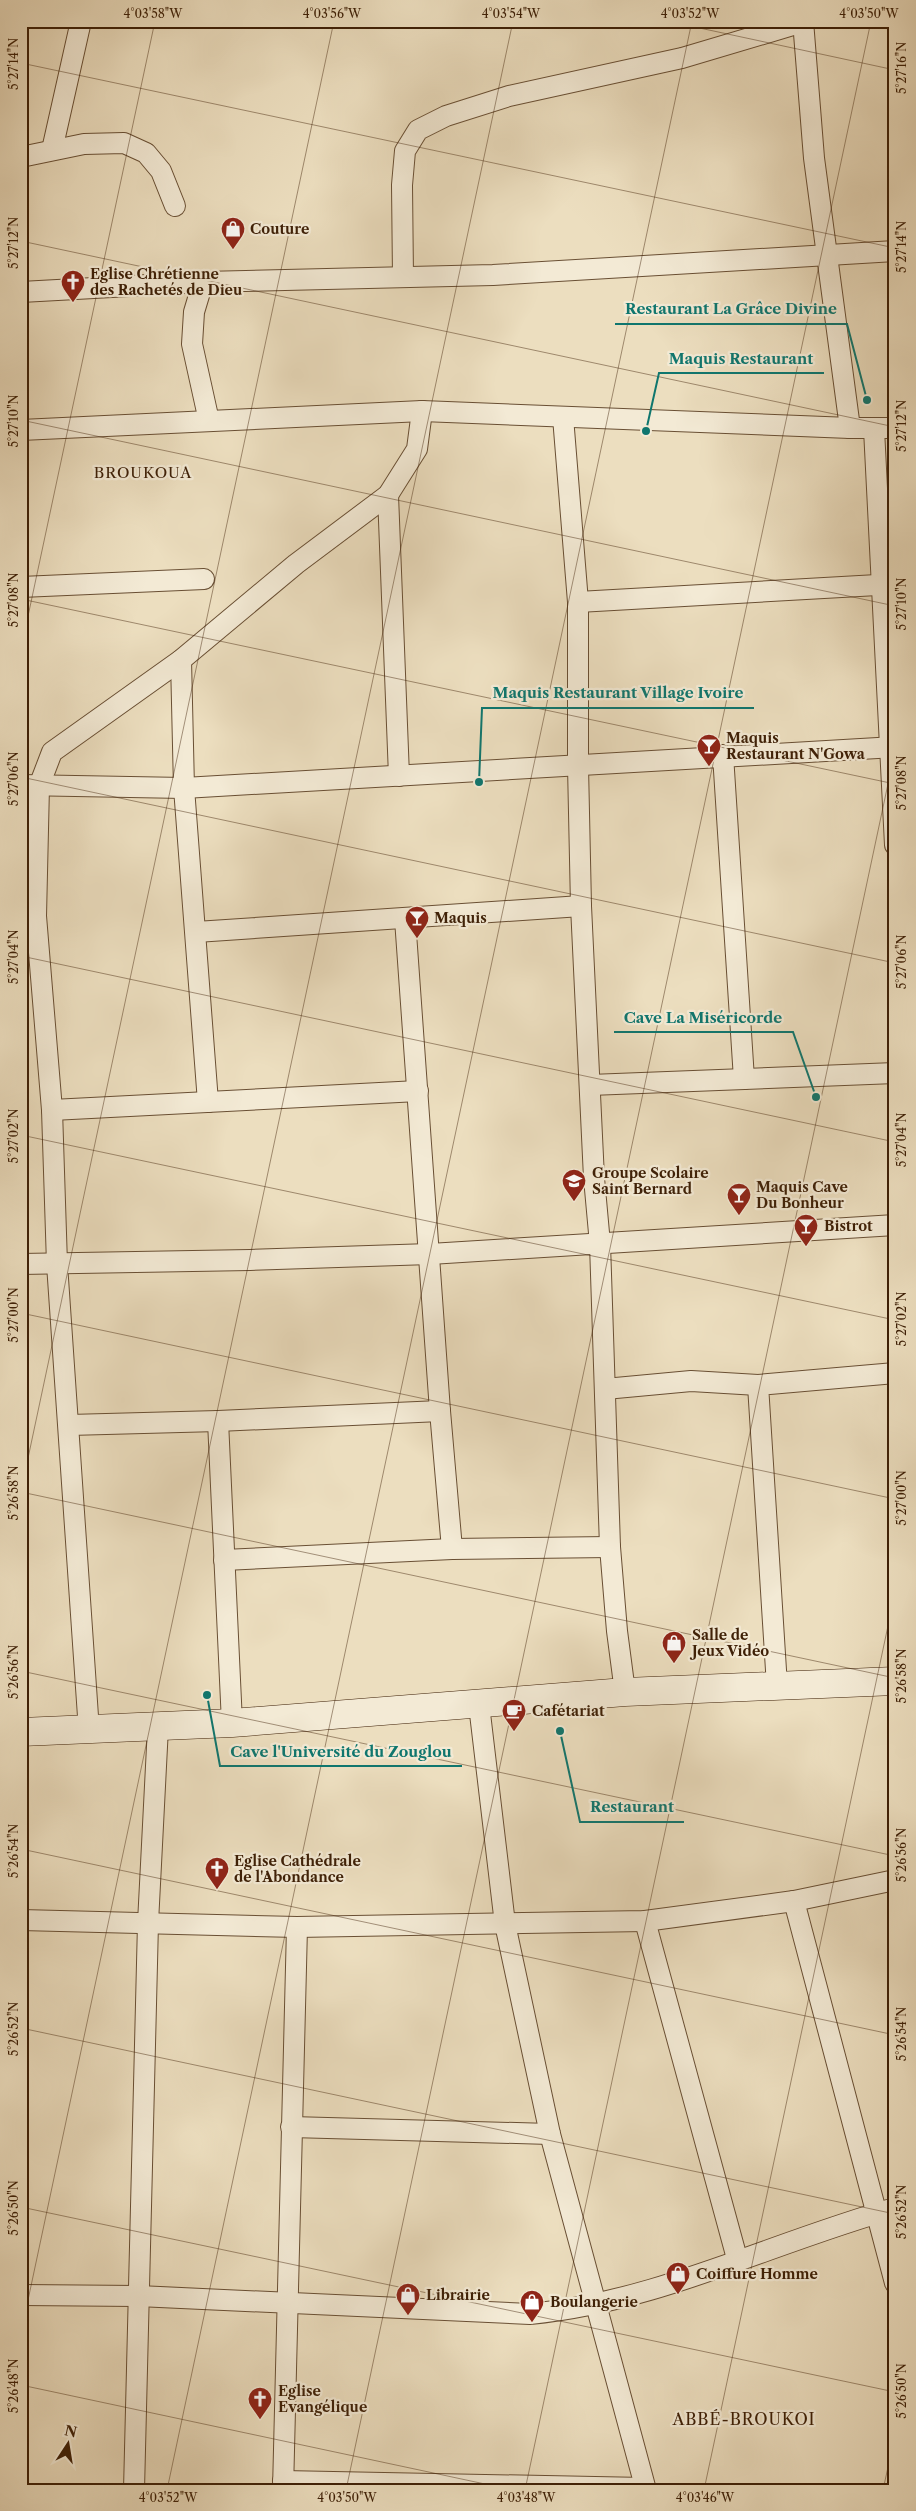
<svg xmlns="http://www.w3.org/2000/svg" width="916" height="2511" viewBox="0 0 916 2511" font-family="'Libre Caslon Text',serif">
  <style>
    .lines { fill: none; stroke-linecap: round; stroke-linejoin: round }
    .street-casing { stroke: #694f34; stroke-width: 22 }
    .secondary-casing { stroke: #3d1f06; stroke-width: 29 }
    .street { stroke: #f3ead5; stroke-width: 20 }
    .secondary { stroke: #f3ead5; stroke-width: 28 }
    .ticks { fill: none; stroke: #3d1f06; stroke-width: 1; stroke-opacity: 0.45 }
    .labels { text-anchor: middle; stroke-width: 4.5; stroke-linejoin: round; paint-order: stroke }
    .poi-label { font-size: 14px; font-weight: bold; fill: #3d1f06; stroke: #f3ead5; text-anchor: start }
    .neighbourhood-label { font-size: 15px; letter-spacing: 1px; fill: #3d1f06; stroke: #f3ead5 }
    .quarter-label { font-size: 16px; letter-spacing: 1px; fill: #3d1f06; stroke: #f3ead5 }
    .leader { fill: none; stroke: #0f766e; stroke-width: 2 }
    .callout-dot { fill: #0f766e; stroke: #f3ead5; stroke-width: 2 }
    .callout-label { font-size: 15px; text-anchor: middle; font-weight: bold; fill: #0f766e; stroke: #f3ead5; stroke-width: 4.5; stroke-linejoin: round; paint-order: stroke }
    .neatline { fill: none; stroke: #3d1f06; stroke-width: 2 }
    .ticks-label { font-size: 12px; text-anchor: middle; fill: #3d1f06 }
  </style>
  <rect width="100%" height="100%" fill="#ecdebf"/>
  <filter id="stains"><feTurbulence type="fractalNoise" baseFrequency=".004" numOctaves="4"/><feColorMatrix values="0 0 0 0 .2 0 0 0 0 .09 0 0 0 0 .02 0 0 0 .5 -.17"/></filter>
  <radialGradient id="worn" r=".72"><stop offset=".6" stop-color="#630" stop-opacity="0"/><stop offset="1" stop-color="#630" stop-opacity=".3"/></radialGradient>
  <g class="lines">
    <defs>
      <g id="street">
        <polyline points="803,21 814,158 850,428"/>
        <polyline points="52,150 81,21"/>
        <polyline points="21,157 84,144 124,143 146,153 161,171 175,206"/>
        <polyline points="403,277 402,185 405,151 418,130 446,116 509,96 682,58 803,22"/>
        <polyline points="203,282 194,312 192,344 209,421"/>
        <polyline points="21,292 203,282 493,275 895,251"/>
        <polyline points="563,417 578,602 578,766 581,906 594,1178 600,1244 610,1547 617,1631 625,1692"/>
        <polyline points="874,429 895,845"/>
        <polyline points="21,430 422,411 850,428 895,428"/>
        <polyline points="388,495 399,776"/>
        <polyline points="21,587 204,579"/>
        <polyline points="578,602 895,584"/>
        <polyline points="181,660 184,788 208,1102"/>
        <polyline points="723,755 744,1079"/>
        <polyline points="21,785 184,788 895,747"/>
        <polyline points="405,919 440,1411 452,1549"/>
        <polyline points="196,932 581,906"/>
        <polyline points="590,1085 895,1073"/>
        <polyline points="52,1110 418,1091"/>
        <polyline points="21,1264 250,1260 430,1254 895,1225"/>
        <polyline points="605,1389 691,1381 758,1385"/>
        <polyline points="218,1421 232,1723"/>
        <polyline points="69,1425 218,1421 440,1411"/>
        <polyline points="224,1560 452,1549 610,1547"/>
        <polyline points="777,1686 758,1385 895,1373"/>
        <polyline points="479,1705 505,1924 550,2134 646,2490"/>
        <polyline points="89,1731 57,1264 52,1110 36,916 39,786 52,752 181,660 296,564 388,495 417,449 422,411"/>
        <polyline points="794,1901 895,2283"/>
        <polyline points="21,1920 297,1927 645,1921 794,1901 895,1880"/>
        <polyline points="645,1921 738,2262"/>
        <polyline points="291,2127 550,2134"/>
        <path d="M21,2295L138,2296L530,2314C657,2302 773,2242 895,2208"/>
        <polyline points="283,2481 645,2488"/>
        <polyline points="134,2490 148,1923 158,1727"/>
        <polyline points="283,2490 297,1927"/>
      </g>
      <polyline id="secondary" points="21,1732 232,1723 625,1692 895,1681"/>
    </defs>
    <use href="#street" class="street-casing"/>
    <use href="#secondary" class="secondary-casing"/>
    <use href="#street" class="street"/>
    <use href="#secondary" class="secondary"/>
  </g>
  <path class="ticks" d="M667,21L895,70M21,63L895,248M21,241L895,427M21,420L895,606M21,599L895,784M21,649L155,21M21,777L895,963M21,956L895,1142M21,1135L895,1320M21,1313L895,1499M21,1491L334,21M21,1492L895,1678M21,1671L895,1856M21,1849L895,2035M21,2028L895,2214M21,2207L895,2392M21,2333L513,21M21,2385L513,2490M167,2490L692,21M346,2490L871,21M525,2490L895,751M704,2490L895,1593M883,2490L895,2435"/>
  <defs>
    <symbol id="shop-pin" viewBox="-11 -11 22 30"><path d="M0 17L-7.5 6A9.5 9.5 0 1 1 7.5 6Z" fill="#8f2418" stroke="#f3ead5"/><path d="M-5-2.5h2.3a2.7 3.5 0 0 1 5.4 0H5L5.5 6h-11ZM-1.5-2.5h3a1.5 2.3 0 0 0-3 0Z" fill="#fff"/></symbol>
    <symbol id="church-pin" viewBox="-11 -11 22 30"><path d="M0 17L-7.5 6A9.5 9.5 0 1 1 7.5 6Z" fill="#8f2418" stroke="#f3ead5"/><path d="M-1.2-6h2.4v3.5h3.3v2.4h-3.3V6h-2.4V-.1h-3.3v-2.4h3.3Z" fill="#fff"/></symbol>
    <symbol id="bar-pin" viewBox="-11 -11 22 30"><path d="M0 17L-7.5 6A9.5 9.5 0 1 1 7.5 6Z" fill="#8f2418" stroke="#f3ead5"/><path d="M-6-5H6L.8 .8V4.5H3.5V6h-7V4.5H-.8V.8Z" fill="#fff"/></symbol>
    <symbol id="school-pin" viewBox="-11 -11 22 30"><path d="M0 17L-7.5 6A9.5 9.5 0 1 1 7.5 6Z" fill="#8f2418" stroke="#f3ead5"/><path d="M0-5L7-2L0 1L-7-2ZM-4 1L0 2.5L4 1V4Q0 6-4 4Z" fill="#fff"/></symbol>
    <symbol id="cafe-pin" viewBox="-11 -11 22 30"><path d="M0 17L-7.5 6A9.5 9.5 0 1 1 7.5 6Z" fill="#8f2418" stroke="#f3ead5"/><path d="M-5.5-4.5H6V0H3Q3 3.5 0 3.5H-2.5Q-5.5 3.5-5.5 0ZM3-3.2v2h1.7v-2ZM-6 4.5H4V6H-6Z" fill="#fff"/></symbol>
  </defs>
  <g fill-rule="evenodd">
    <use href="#shop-pin" x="219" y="215" width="28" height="38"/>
    <use href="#church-pin" x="59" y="268" width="28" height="38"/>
    <use href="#bar-pin" x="695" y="732" width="28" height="38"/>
    <use href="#bar-pin" x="403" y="904" width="28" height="38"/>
    <use href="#school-pin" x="560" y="1167" width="28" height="38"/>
    <use href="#bar-pin" x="725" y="1181" width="28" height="38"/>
    <use href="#bar-pin" x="792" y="1212" width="28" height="38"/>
    <use href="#shop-pin" x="660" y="1629" width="28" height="38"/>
    <use href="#cafe-pin" x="500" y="1697" width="28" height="38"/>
    <use href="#church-pin" x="203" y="1855" width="28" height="38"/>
    <use href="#shop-pin" x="664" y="2260" width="28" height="38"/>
    <use href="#shop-pin" x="394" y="2281" width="28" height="38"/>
    <use href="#shop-pin" x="518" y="2288" width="28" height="38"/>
    <use href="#church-pin" x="246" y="2385" width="28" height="38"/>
  </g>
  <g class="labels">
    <g class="poi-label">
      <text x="250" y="234">Couture</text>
      <text x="90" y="279">Eglise Chrétienne<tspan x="90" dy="16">des Rachetés de Dieu</tspan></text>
      <text x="726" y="743">Maquis<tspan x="726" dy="16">Restaurant N'Gowa</tspan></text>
      <text x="434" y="923">Maquis</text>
      <text x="592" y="1178">Groupe Scolaire<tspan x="592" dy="16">Saint Bernard</tspan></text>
      <text x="756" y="1192">Maquis Cave<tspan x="756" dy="16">Du Bonheur</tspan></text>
      <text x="824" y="1231">Bistrot</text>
      <text x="692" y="1640">Salle de<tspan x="692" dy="16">Jeux Vidéo</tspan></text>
      <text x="532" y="1716">Cafétariat</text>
      <text x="234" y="1866">Eglise Cathédrale<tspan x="234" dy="16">de l'Abondance</tspan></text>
      <text x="696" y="2279">Coiffure Homme</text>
      <text x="426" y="2300">Librairie</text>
      <text x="550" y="2307">Boulangerie</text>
      <text x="278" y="2396">Eglise<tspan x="278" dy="16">Evangélique</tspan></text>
    </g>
    <g class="neighbourhood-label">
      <text x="143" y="478">BROUKOUA</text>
    </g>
    <g class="quarter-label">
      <text x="744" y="2425">ABBÉ-BROUKOI</text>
    </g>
  </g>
  <path class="leader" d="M867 400L847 324H615M646 431L659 373H824M479 782L482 708H754M816 1097L793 1032H614M207 1695L220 1766H462M560 1731L580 1822H684"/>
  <g class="callout-dot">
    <circle cx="867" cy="400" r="5"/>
    <circle cx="646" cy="431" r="5"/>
    <circle cx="479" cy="782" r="5"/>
    <circle cx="816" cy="1097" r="5"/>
    <circle cx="207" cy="1695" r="5"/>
    <circle cx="560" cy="1731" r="5"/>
  </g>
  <g class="callout-label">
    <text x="731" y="314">Restaurant La Grâce Divine</text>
    <text x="741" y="364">Maquis Restaurant</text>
    <text x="618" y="698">Maquis Restaurant Village Ivoire</text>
    <text x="703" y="1023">Cave La Miséricorde</text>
    <text x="341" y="1757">Cave l'Université du Zouglou</text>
    <text x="632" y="1812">Restaurant</text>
  </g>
  <rect width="916" height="2511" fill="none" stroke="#ecdebf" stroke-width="55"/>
  <g transform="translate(68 2444) rotate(12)" stroke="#f3ead5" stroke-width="4" paint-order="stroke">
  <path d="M0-4L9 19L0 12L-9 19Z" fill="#3d1f06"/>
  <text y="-8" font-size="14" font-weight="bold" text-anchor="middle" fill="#3d1f06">N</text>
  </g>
  <rect x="28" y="28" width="860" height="2456" class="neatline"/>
  <g class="ticks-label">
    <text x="153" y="18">4°03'58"W</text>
    <text x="332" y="18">4°03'56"W</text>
    <text x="511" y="18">4°03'54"W</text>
    <text x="690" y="18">4°03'52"W</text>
    <text x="869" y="18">4°03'50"W</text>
    <text transform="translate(14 64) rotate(-90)" y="4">5°27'14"N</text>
    <text transform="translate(902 68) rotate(-90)" y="4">5°27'16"N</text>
    <text transform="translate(14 243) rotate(-90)" y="4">5°27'12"N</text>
    <text transform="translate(902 247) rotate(-90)" y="4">5°27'14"N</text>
    <text transform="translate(14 421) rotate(-90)" y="4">5°27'10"N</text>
    <text transform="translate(902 426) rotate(-90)" y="4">5°27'12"N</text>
    <text transform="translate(14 600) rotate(-90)" y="4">5°27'08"N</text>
    <text transform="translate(902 604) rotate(-90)" y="4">5°27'10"N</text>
    <text transform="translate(14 779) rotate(-90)" y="4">5°27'06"N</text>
    <text transform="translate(902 783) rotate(-90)" y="4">5°27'08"N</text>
    <text transform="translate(14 957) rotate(-90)" y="4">5°27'04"N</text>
    <text transform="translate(902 962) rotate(-90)" y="4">5°27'06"N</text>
    <text transform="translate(14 1136) rotate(-90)" y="4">5°27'02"N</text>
    <text transform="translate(902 1140) rotate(-90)" y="4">5°27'04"N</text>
    <text transform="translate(14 1315) rotate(-90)" y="4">5°27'00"N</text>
    <text transform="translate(902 1319) rotate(-90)" y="4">5°27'02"N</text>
    <text transform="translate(14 1493) rotate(-90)" y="4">5°26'58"N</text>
    <text transform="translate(902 1498) rotate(-90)" y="4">5°27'00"N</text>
    <text transform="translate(14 1672) rotate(-90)" y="4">5°26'56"N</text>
    <text transform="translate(902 1676) rotate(-90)" y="4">5°26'58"N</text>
    <text transform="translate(14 1851) rotate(-90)" y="4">5°26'54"N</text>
    <text transform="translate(902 1855) rotate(-90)" y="4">5°26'56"N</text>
    <text transform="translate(14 2029) rotate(-90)" y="4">5°26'52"N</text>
    <text transform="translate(902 2034) rotate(-90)" y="4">5°26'54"N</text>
    <text transform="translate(14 2208) rotate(-90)" y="4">5°26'50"N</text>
    <text transform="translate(902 2212) rotate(-90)" y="4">5°26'52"N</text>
    <text transform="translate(14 2386) rotate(-90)" y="4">5°26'48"N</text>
    <text transform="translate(902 2391) rotate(-90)" y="4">5°26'50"N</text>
    <text x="168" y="2502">4°03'52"W</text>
    <text x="347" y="2502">4°03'50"W</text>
    <text x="526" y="2502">4°03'48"W</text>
    <text x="705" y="2502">4°03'46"W</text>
  </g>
  <rect width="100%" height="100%" filter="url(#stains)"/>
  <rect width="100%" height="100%" fill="url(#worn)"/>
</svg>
